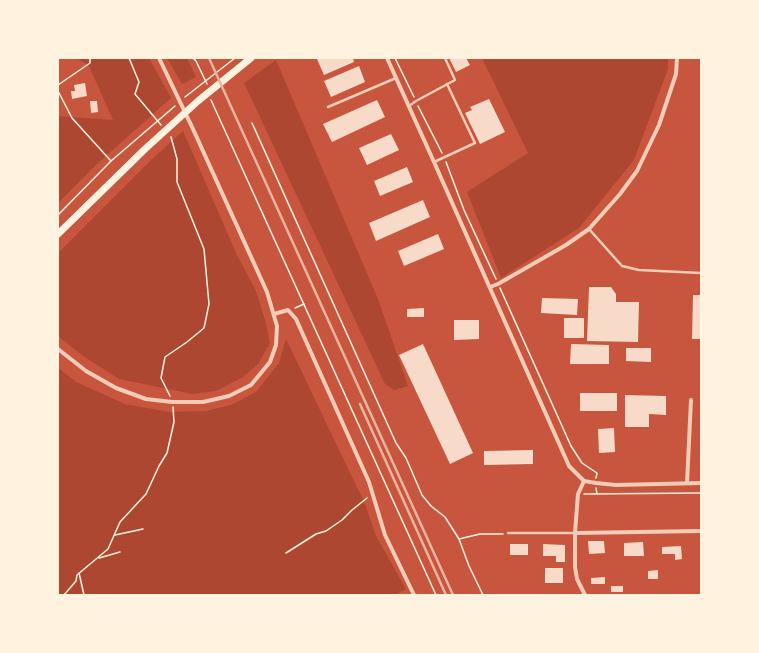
<svg xmlns="http://www.w3.org/2000/svg" width="759" height="653" viewBox="0 0 759 653" font-family="Poppins,sans-serif">
  <style>
    .green { fill: #ae4732 }
    .building { fill: #f7dbc8 }
    .lines { fill: none; stroke-linecap: round; stroke-linejoin: round }
    .path { stroke: #fff3e0; stroke-width: 1.5 }
    .service { stroke: #f1ccb7; stroke-width: 2.5 }
    .minor { stroke: #f1ccb7; stroke-width: 4 }
    .secondary { stroke: #fff3e0; stroke-width: 7 }
    .rail { stroke: #e9b49f; stroke-width: 2.5 }
  </style>
  <rect width="100%" height="100%" fill="#c8553d"/>
  <g class="green">
    <polygon points="77,58 149,58 171,98 97,164 58,203 58,116 113,120 89,66"/>
    <polygon points="167,58 187,58 196,77 182,84"/>
    <polygon points="482,58 668,58 668,69 634,160 579,228 501,278 467,192 528,153"/>
    <polygon points="276,60 378,299 408,386 394,390 385,384 244,83"/>
    <polygon points="183,131 237,255 256,291 266,323 270,343 258,364 243,377 216,391 192,394 119,379 83,356 58,336 58,253 149,162"/>
    <polygon points="286,339 365,504 376,536 406,589 395,595 58,595 58,368 76,382 125,404 170,412 206,411 231,405 256,392 279,363"/>
  </g>
  <g class="building">
    <polygon points="320,58 353,58 354,62 324,75 317,59"/>
    <polygon points="449,58 466,58 470,65 456,72"/>
    <polygon points="359,66 365,82 331,97 324,81"/>
    <polygon points="85,83 87,96 72,99 71,91 75,91 74,85"/>
    <polygon points="489,99 505,132 480,144 465,113 472,110 470,107"/>
    <polygon points="377,100 385,117 332,142 323,124"/>
    <polygon points="90,101 97,101 98,112 91,113"/>
    <polygon points="391,134 399,150 367,165 359,148"/>
    <polygon points="407,167 413,182 380,196 374,181"/>
    <polygon points="423,200 430,217 376,241 369,223"/>
    <polygon points="438,234 444,249 404,266 398,251"/>
    <polygon points="589,287 611,287 616,294 616,302 639,302 638,342 587,341"/>
    <polygon points="693,295 701,295 701,339 692,339"/>
    <polygon points="542,298 578,299 577,315 541,313"/>
    <polygon points="424,308 424,317 407,317 407,309"/>
    <rect x="564" y="318" width="20" height="20"/>
    <polygon points="454,320 479,320 479,339 454,340"/>
    <polygon points="423,344 473,453 450,464 399,355"/>
    <polygon points="571,344 609,345 609,364 570,364"/>
    <polygon points="626,348 651,348 651,362 626,361"/>
    <rect x="580" y="393" width="37" height="18"/>
    <polygon points="625,395 666,396 666,415 649,414 649,427 625,427"/>
    <polygon points="614,428 615,452 599,453 598,429"/>
    <polygon points="533,450 533,464 484,465 484,451"/>
    <polygon points="588,541 604,541 605,553 589,554"/>
    <polygon points="643,542 644,556 624,556 624,543"/>
    <rect x="510" y="544" width="18" height="11"/>
    <polygon points="543,544 565,545 565,562 556,562 556,556 543,556"/>
    <polygon points="681,546 682,559 675,560 675,554 662,554 662,547"/>
    <rect x="545" y="568" width="18" height="15"/>
    <polygon points="658,570 658,579 648,579 648,571"/>
    <polygon points="605,577 605,584 591,584 591,578"/>
    <rect x="611" y="586" width="12" height="6"/>
  </g>
  <g class="lines">
    <g class="path">
      <polyline points="129,58 139,82 135,94 161,125"/>
      <polyline points="193,58 196,61 207,84"/>
      <polyline points="395,58 414,97"/>
      <polyline points="58,85 90,63 90,58"/>
      <polyline points="58,91 72,118 111,161"/>
      <polyline points="185,97 235,58"/>
      <polyline points="211,100 436,595"/>
      <polyline points="418,106 442,153"/>
      <polyline points="252,123 396,443 406,458 422,495 431,506 445,517 459,539 469,566 483,595"/>
      <polyline points="446,162 464,210 496,279"/>
      <polyline points="58,215 111,161 175,106"/>
      <polyline points="500,288 571,446 582,463 597,473 596,478"/>
      <polyline points="295,308 304,304"/>
      <polyline points="170,396 161,378 165,357 187,342 204,328 209,304 204,249 177,182 177,159 171,137"/>
      <polyline points="596,488 597,494"/>
      <polyline points="584,494 701,493"/>
      <polyline points="115,535 143,529"/>
      <polyline points="459,539 480,534 503,534"/>
      <polyline points="286,553 316,534 326,531 342,520 352,510 367,498"/>
      <polyline points="99,558 120,552"/>
      <polyline points="79,573 84,595"/>
      <polyline points="64,595 76,581 77,575 108,549 120,522 146,494 159,466 167,453 174,422 173,407"/>
    </g>
    <g class="service">
      <polyline points="409,106 416,101 455,80 445,58"/>
      <polyline points="328,107 396,78"/>
      <polyline points="434,162 475,143 447,84"/>
      <polyline points="589,229 622,266 639,270 701,273"/>
      <polyline points="508,533 575,533"/>
    </g>
    <g class="minor">
      <polyline points="387,58 434,162 569,466 584,481 596,483 616,485 701,483"/>
      <polyline points="490,287 498,284 566,245 589,229 620,194 637,171 659,125 676,74 677,58"/>
      <polyline points="274,314 288,310 296,319 369,482 385,535 414,595"/>
      <polyline points="58,349 86,371 116,388 146,399 172,402 203,402 229,396 251,385 270,362 276,345 277,326 267,292 193,129 159,58"/>
      <polyline points="584,481 578,494 575,533 575,567 577,579 585,595"/>
      <polyline points="687,483 691,400"/>
      <polyline points="575,533 701,531"/>
    </g>
    <polyline class="secondary" points="58,234 145,149 198,101 251,58"/>
    <g class="rail">
      <polyline points="209,58 453,595"/>
      <polyline points="360,404 446,595"/>
    </g>
  </g>
  <rect width="759" height="653" fill="none" stroke="#fff3e0" stroke-width="118"/>
</svg>
